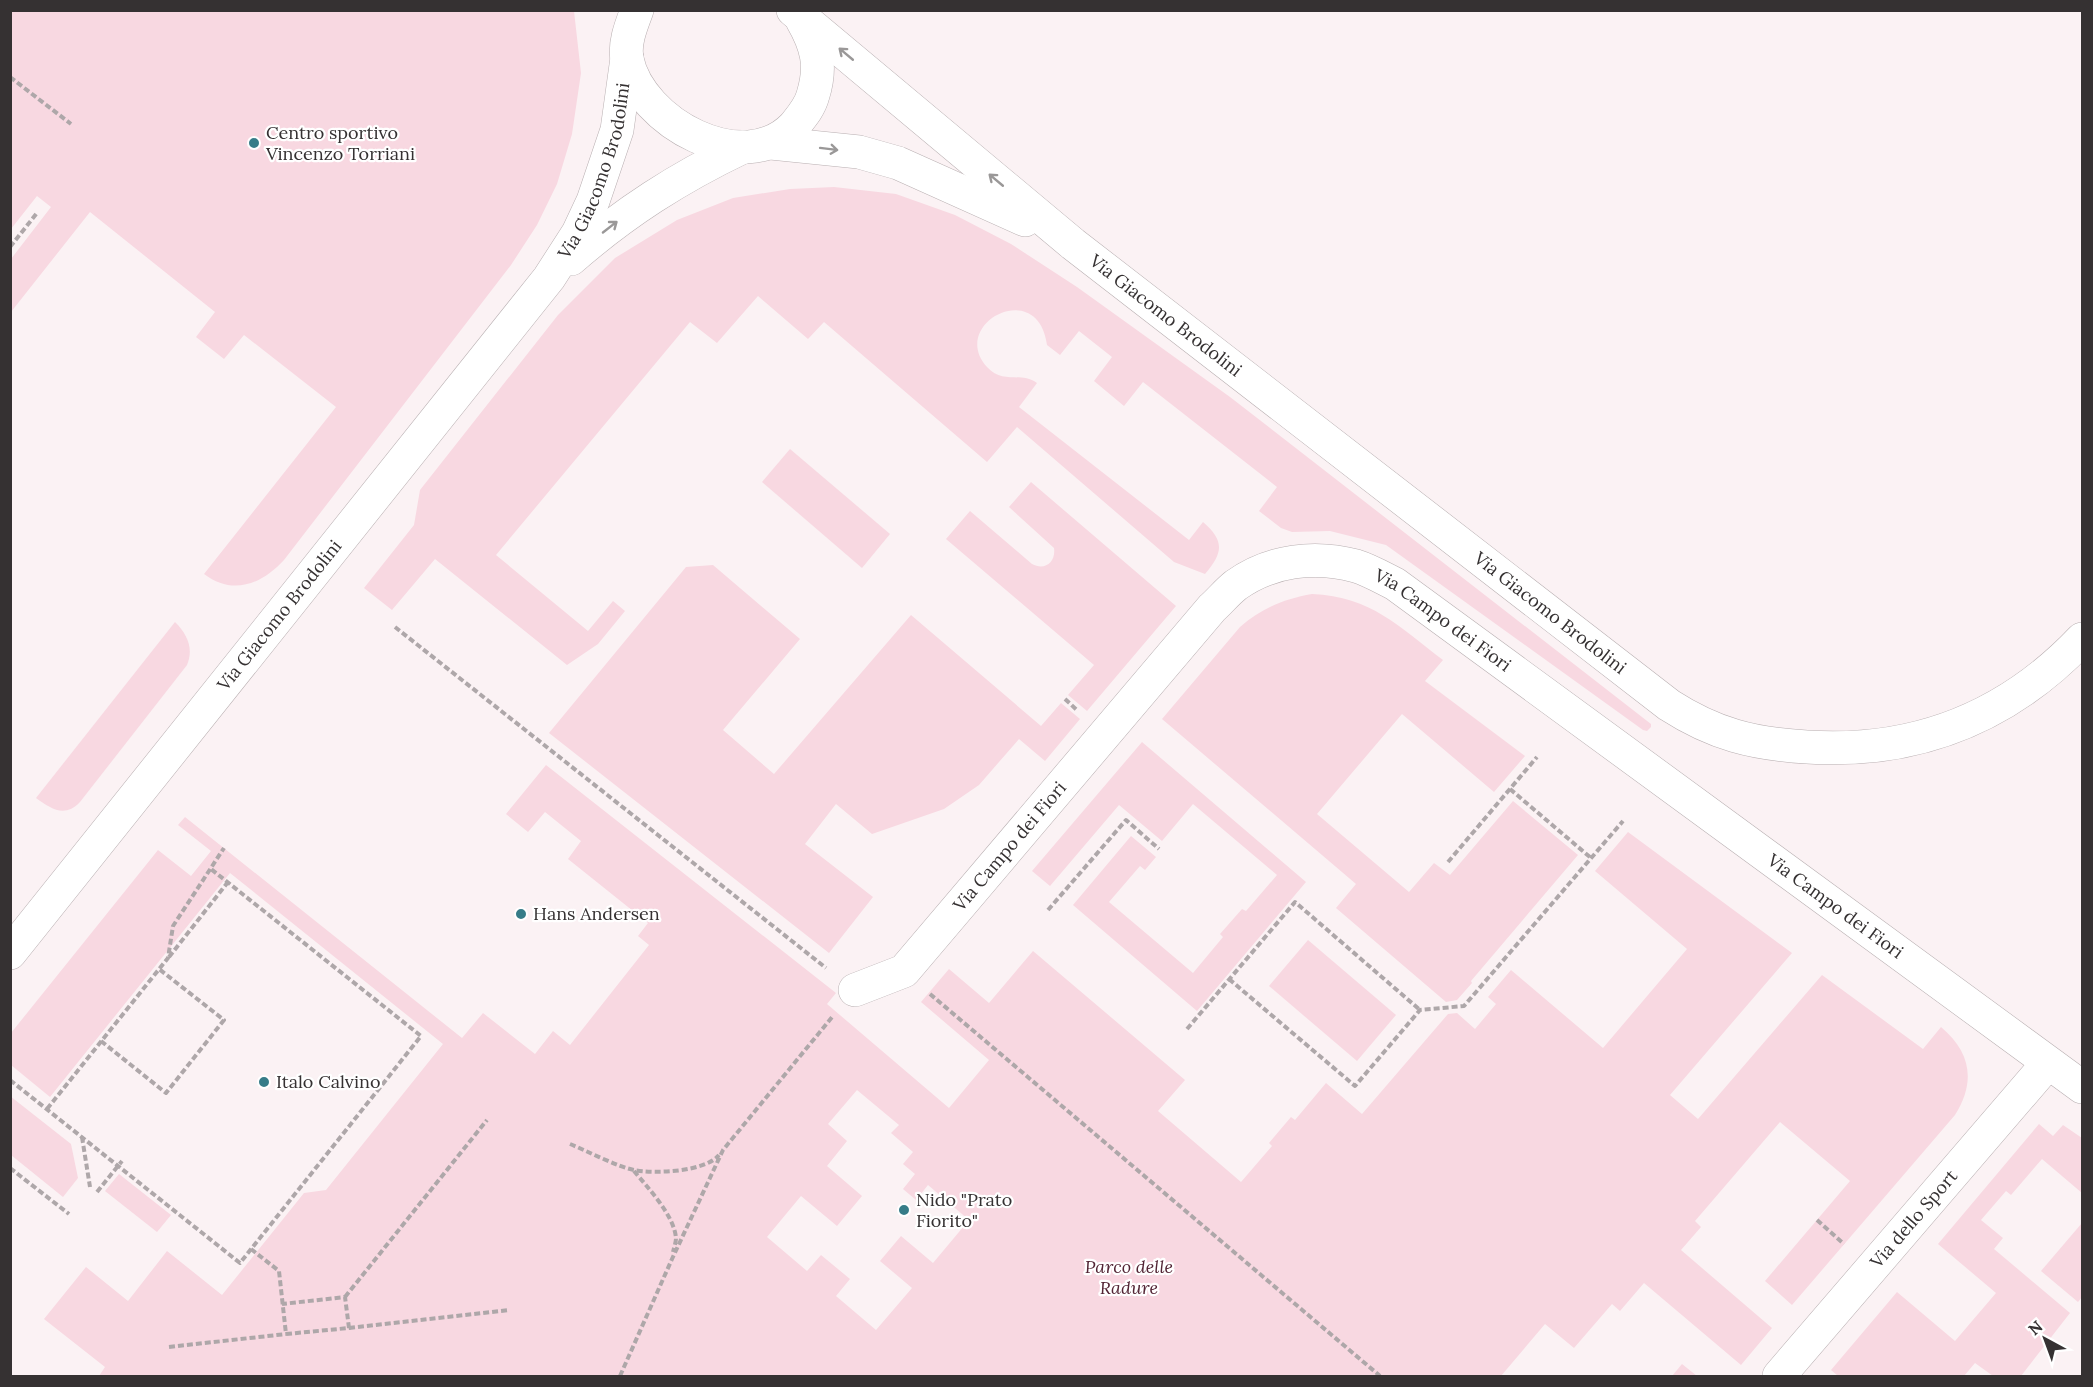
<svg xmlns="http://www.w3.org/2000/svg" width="2093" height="1387" viewBox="0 0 2093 1387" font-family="Lora,serif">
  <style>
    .green { fill: #f8d8e1; fill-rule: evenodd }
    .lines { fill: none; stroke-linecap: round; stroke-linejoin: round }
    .minor-casing { stroke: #b8afb1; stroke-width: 34 }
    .path { stroke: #aea7a9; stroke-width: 4; stroke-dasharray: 6 3; stroke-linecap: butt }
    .minor { stroke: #fff; stroke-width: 33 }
    .oneway { stroke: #9a9898 }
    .poi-dot { fill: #367c88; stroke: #fff; stroke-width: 2 }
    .labels { text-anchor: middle; stroke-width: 4.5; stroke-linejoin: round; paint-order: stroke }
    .poi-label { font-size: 18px; fill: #353132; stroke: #fff; text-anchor: start }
    .street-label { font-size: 18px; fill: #353132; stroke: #fff }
    .park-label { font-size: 18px; font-style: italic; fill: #522434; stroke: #fff }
  </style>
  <rect width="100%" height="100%" fill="#fbf2f4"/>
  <g class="green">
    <path d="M10,11H574L581,73L572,134L557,184L537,225L511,265L284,560C262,584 233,596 204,574L336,407L244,335L224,359L196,337L215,312L90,212L11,312V259L51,207L37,196L11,229Z"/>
    <path d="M834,187L896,194L955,215L1011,244L1077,287L1230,397L1651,724V727L1647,731L1643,730L1386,545L1330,531L1292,532L1281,528L1259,511L1277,487L1143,382L1124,406L1094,381L1112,357L1079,331L1060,355L1047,345C1038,276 948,324 987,367C1003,385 1021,371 1037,383L1019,407L1189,540L1203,522C1225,541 1223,553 1205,574L1174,562L1017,427L987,462L824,322L808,339L758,296L717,343L690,322L496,555L588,631L613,601L625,611L598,644L567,665L435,559L392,610L364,588L414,525L420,490L558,315L615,258L677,220L733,198L790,189Z"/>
    <polygon points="790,449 890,534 862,568 762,482"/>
    <path d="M1031,482L1176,606L1087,711L1068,695L1094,665L946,539L970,511L1032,564C1045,571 1056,562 1054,548L1009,507Z"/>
    <polygon points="713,565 800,639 723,730 774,774 911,615 1041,726 1061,703 1080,719 1045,761 1019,739 979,785 944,809 872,834 836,804 805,844 873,897 829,953 549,733 686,567"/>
    <path d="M1312,594C1372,597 1398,626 1443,660L1425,681L1525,756L1494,792L1402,714L1317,814L1409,892L1434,863L1450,875L1513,801L1578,855L1471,981L1472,983L1457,1000L1446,1002L1336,908L1356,884L1162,719L1240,627C1262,608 1284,599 1312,594Z"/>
    <path d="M175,622C187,634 194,648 187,665L80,802C65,818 51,809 36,798Z"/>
    <polygon points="1142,742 1306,882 1197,1011 1073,905 1131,836 1156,857 1145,870 1140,866 1109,902 1193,973 1223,937 1220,934 1242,909 1246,911 1277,875 1193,804 1162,841 1119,805 1050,886 1032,871"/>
    <path d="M546,765L836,993L827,1004L949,1108L989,1060L921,1002L949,969L989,1003L1033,951L1185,1080L1158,1111L1241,1182L1272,1146L1269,1143L1291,1117L1295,1120L1326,1083L1362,1114L1448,1014L1457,1013L1475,1029L1496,1004L1488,997L1511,970L1603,1048L1687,949L1595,871L1628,832L1792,953L1670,1095L1698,1119L1822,975L1923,1049L1941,1027C1971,1052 1976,1082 1955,1115L1792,1305L1765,1281L1850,1181L1780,1122L1695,1221L1701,1227L1681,1250L1772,1328L1741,1365L1644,1283L1620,1311L1612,1304L1574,1348L1545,1324L1501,1376H99L105,1367L44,1319L86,1267L128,1301L167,1251L222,1295L304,1193L326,1190L443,1044L230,873L50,1097L11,1065V1033L158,850L191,876L211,851L178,825L185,817L462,1038L483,1013L535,1054L553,1031L570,1045L649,945L638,936L648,923L568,859L581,841L545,812L528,832L506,814ZM857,1090L899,1125L891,1133L913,1152L903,1164L915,1174L903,1189L916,1200L928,1185L969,1220L933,1263L901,1236L880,1261L912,1288L876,1330L836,1296L850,1279L821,1255L807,1271L767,1237L801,1196L837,1226L862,1196L827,1166L847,1141L828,1124Z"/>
    <polygon points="1308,940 1396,1015 1357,1061 1269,986"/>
    <polygon points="10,1096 71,1144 78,1178 63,1197 11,1155"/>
    <polygon points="2039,1124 2053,1136 2063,1125 2082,1138 2082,1193 2042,1159 2011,1195 2006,1191 1981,1220 2003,1238 1994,1249 2070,1313 2021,1376 1993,1376 1975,1363 1964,1376 1838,1376 1831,1370 1897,1292 1955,1341 1996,1293 1938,1244"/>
    <polygon points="119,1174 171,1215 157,1232 105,1191"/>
    <polygon points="2082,1223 2082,1297 2078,1302 2041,1271"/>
    <polygon points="1682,1364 1697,1376 1672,1376"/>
  </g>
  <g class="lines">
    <defs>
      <g id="minor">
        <path d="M637,10C631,26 624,43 627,59C640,123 744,179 794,126C802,116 810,107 813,95C822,66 817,46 802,20"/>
        <path id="s1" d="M793,10L1073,244L1669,705C1714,734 1753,744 1807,747C1915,754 2007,718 2082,639"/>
        <polyline points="771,143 859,152 898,163 1025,220"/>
        <path d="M571,259C625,212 678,178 743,147"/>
        <path id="s2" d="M10,953L549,278L578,233L593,201L617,130L627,58"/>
        <path id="s3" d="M855,990L904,971L1212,608C1220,601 1227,592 1236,585C1271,560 1315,555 1356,566C1369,570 1383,578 1395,584L2082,1087"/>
        <path id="s4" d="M1779,1376L2048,1063"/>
      </g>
    </defs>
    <use href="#minor" class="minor-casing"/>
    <g class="path">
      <polyline points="10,77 71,124"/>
      <polyline points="10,247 37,213"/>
      <polyline points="395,627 826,968"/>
      <polyline points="1065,699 1078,711"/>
      <polyline points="1510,789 1591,858"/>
      <polyline points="1448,862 1537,757"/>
      <polyline points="1048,910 1126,820 1159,849"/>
      <polyline points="169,957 228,882"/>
      <polyline points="1229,979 1355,1086 1420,1010 1464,1006 1623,821"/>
      <polyline points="930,994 1380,1376"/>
      <polyline points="1187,1029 1295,902 1420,1010"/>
      <polyline points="101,1041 166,1093 224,1020 159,969"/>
      <polyline points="10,1080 240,1263 421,1036 211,869"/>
      <polyline points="47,1109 168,958 173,926 224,848"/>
      <polyline points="82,1137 90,1187"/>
      <path d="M570,1144C587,1151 618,1167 634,1170C655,1174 705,1172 719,1155"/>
      <polyline points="10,1168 69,1214"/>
      <path d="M634,1171C648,1188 674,1215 676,1238C676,1242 674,1248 673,1252"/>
      <polyline points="97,1192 122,1161"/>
      <polyline points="1817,1220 1844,1244"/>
      <polyline points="251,1249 279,1271 286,1334 349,1328 345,1297 282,1304"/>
      <polyline points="345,1297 487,1120"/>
      <polyline points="349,1328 509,1310"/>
      <polyline points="169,1347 286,1334"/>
      <polyline points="620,1376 672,1259 723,1150 833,1016"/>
    </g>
    <use href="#minor" class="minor"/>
  </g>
  <defs><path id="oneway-shaft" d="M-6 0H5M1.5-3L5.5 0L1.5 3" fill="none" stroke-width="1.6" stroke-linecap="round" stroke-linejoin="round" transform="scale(1.5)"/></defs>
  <g class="oneway">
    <use href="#oneway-shaft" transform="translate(846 54) rotate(-140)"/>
    <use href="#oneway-shaft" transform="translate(829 149) rotate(7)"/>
    <use href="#oneway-shaft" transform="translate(996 180) rotate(-140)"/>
    <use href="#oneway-shaft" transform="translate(610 227) rotate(-38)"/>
  </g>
  <g class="poi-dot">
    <circle cx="254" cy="143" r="6"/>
    <circle cx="521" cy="914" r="6"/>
    <circle cx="264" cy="1082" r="6"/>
    <circle cx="904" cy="1210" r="6"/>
  </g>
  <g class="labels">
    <g class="poi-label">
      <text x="266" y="139">Centro sportivo<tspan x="266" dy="21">Vincenzo Torriani</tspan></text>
      <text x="533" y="920">Hans Andersen</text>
      <text x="276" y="1088">Italo Calvino</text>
      <text x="916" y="1206">Nido "Prato<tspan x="916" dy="21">Fiorito"</tspan></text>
    </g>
    <g class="street-label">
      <text dy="6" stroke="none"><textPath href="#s2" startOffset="982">Via Giacomo Brodolini</textPath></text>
      <text dy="6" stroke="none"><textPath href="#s1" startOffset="482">Via Giacomo Brodolini</textPath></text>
      <text dy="6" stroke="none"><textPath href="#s1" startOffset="968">Via Giacomo Brodolini</textPath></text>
      <text dy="6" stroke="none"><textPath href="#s2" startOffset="432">Via Giacomo Brodolini</textPath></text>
      <text dy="6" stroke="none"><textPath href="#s3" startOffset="790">Via Campo dei Fiori</textPath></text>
      <text dy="6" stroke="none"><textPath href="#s3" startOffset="216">Via Campo dei Fiori</textPath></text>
      <text dy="6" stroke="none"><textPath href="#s3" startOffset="1276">Via Campo dei Fiori</textPath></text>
      <text dy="6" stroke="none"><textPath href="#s4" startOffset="207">Via dello Sport</textPath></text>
    </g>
    <g class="park-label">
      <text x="1129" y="1273">Parco delle<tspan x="1129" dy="21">Radure</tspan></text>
    </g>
  </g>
  <rect width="2093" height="1387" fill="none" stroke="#353132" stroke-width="24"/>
  <g transform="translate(2045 1339) rotate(319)" stroke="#ffffff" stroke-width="4.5" paint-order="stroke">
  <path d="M0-4.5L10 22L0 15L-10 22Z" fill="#353132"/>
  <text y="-9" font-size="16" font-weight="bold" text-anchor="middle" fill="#353132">N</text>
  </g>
</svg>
